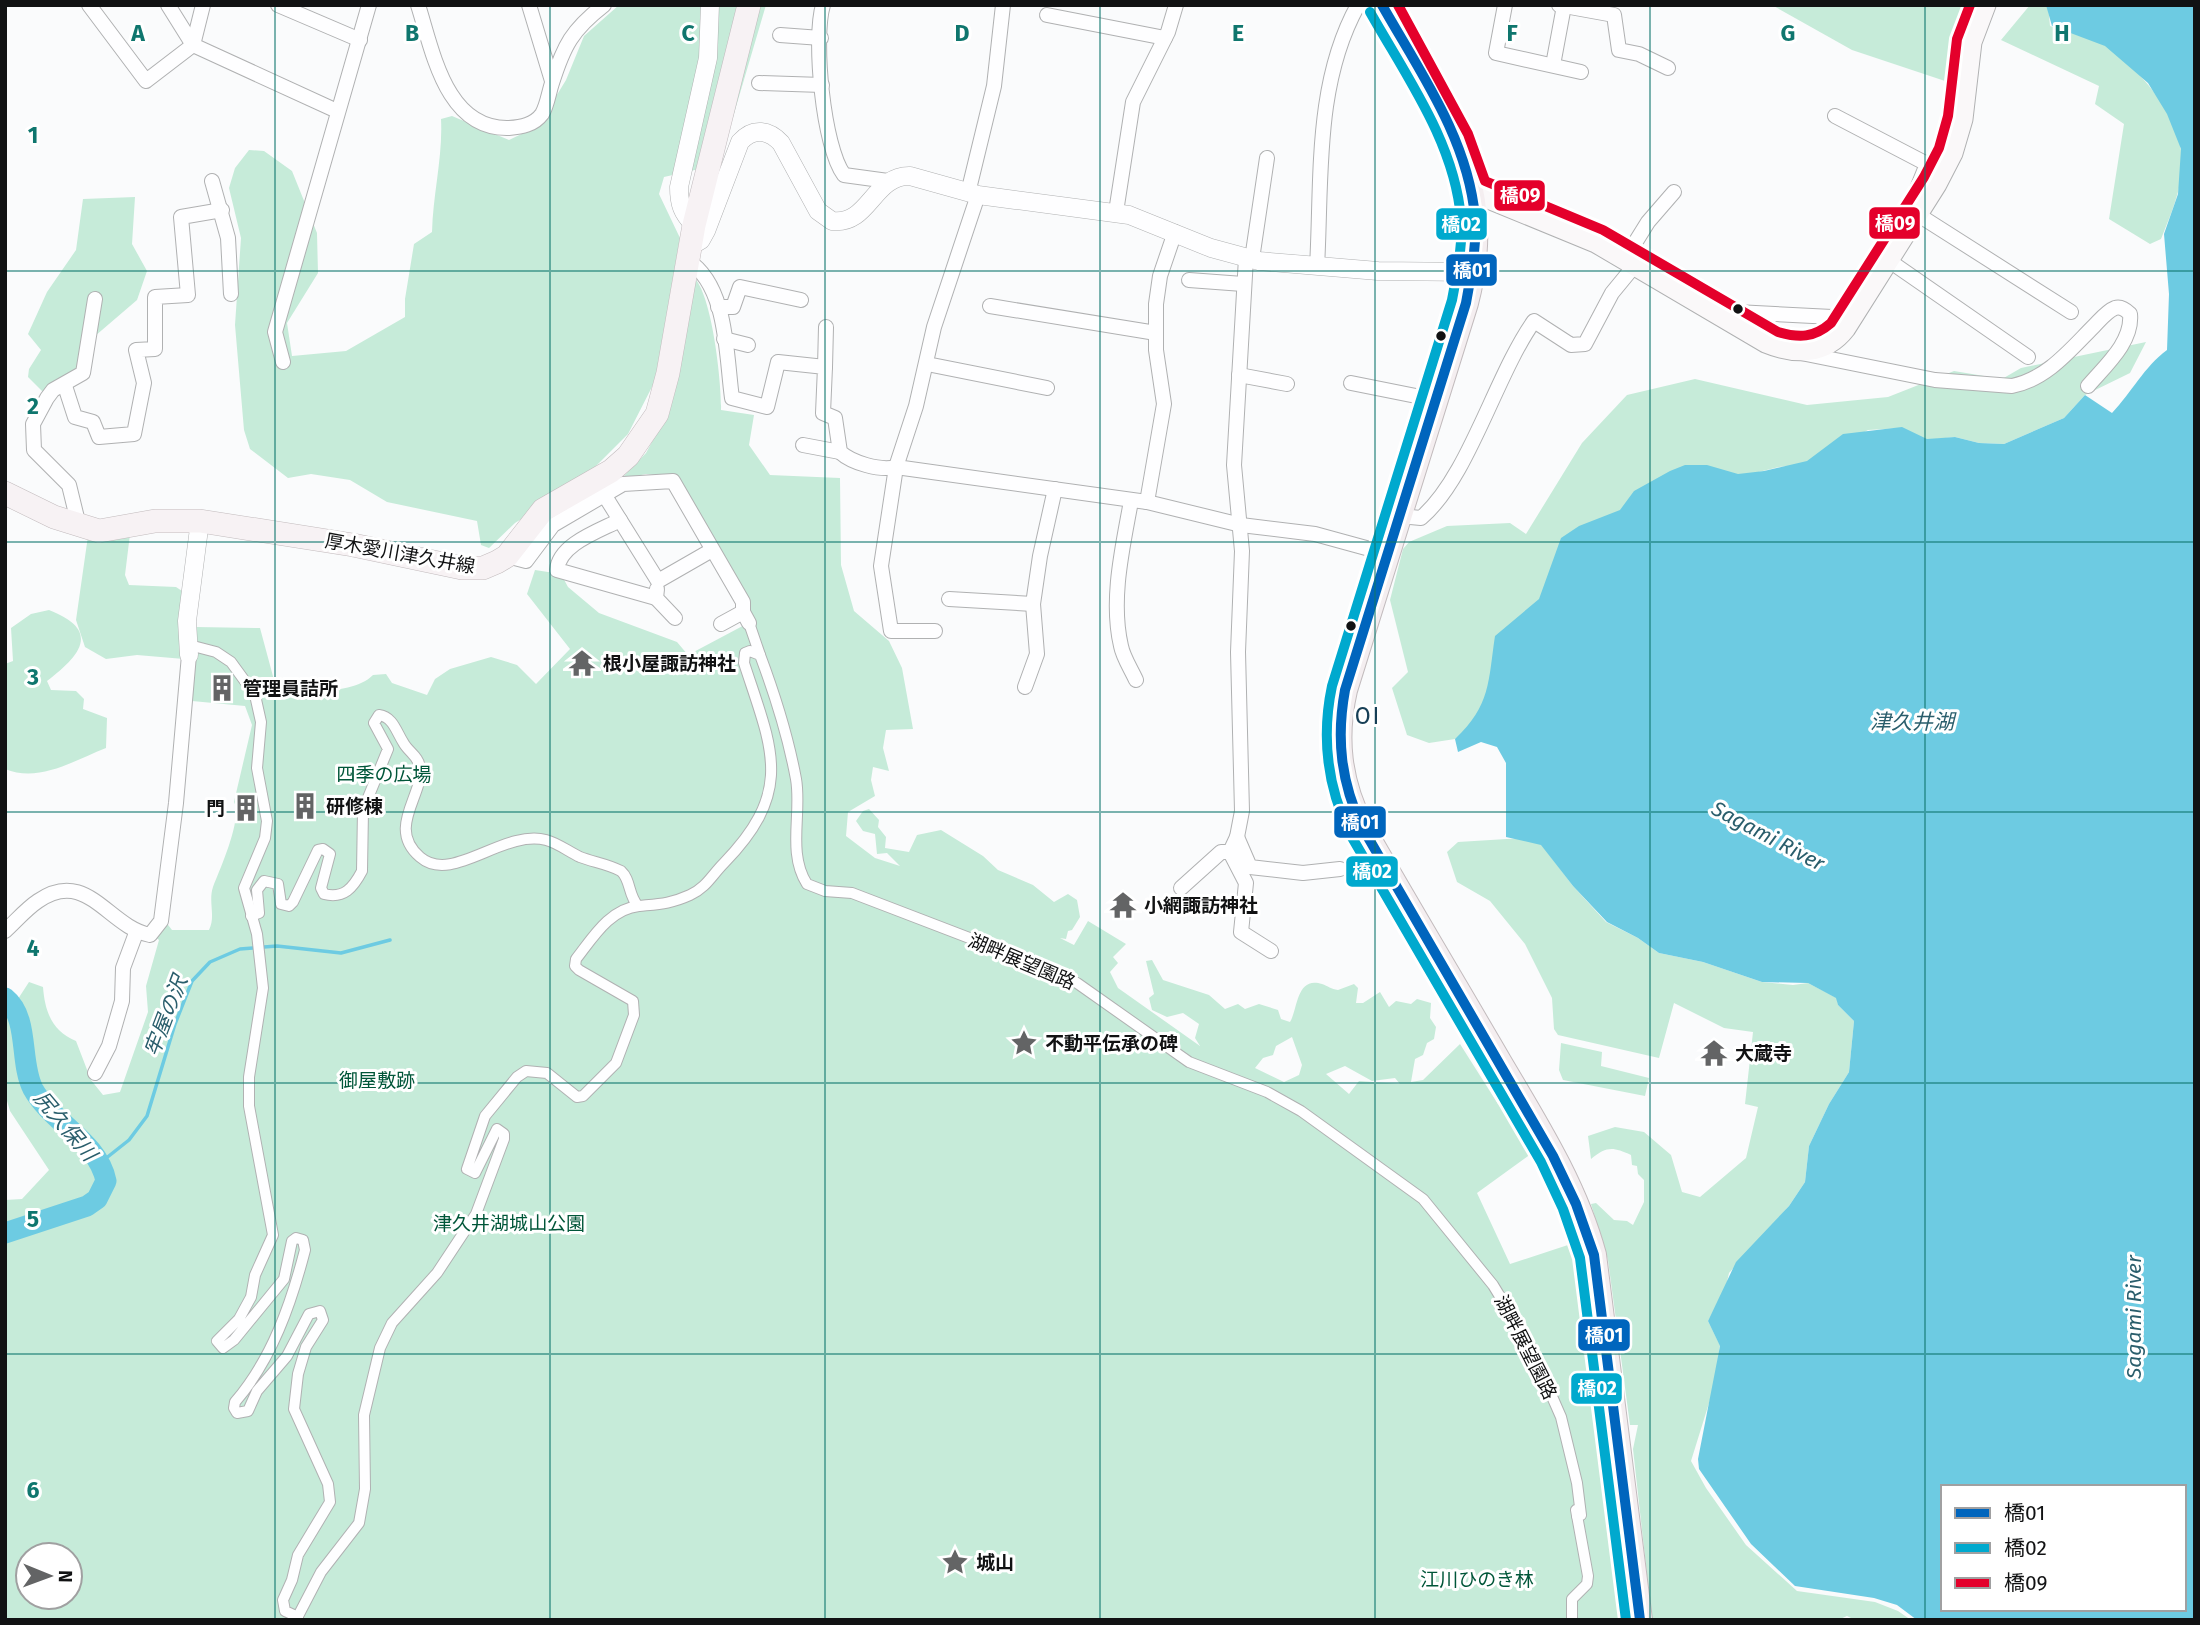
<svg xmlns="http://www.w3.org/2000/svg" width="2200" height="1625" viewBox="0 0 2200 1625" font-family="'Fira Sans','Noto Sans JP',sans-serif">
  <style>
    .green { fill: #c6ebd9; fill-rule: evenodd }
    .water { fill: #6dcbe2; fill-rule: evenodd }
    .lines { fill: none; stroke-linecap: round; stroke-linejoin: round }
    .stream { stroke: #6dcbe2; stroke-width: 3.5 }
    .river { stroke: #6dcbe2; stroke-width: 21 }
    .pedestrian-casing { stroke: #b0b1b2; stroke-width: 12 }
    .minor-casing { stroke: #b0b1b2; stroke-width: 16 }
    .tertiary-casing { stroke: #b0b1b2; stroke-width: 19 }
    .secondary-casing { stroke: #b0b1b2; stroke-width: 23 }
    .primary-casing { stroke: #c2bbbd; stroke-width: 24 }
    .trunk-casing { stroke: #c2bbbd; stroke-width: 26 }
    .pedestrian { stroke: #fefeff; stroke-width: 10 }
    .minor { stroke: #fefeff; stroke-width: 14 }
    .tertiary { stroke: #fefeff; stroke-width: 18 }
    .secondary { stroke: #faf8f9; stroke-width: 21 }
    .primary { stroke: #f7f2f4; stroke-width: 23 }
    .trunk { stroke: #f4eef0; stroke-width: 24 }
    .bus-1-casing { stroke: #fff; stroke-width: 16 }
    .bus-2-casing { stroke: #fff; stroke-width: 16 }
    .bus-3-casing { stroke: #fff; stroke-width: 16 }
    .bus-1 { stroke: #0065bd; stroke-width: 10 }
    .bus-2 { stroke: #00a9ce; stroke-width: 10 }
    .bus-3 { stroke: #e4002b; stroke-width: 10 }
    .grid { fill: none; stroke: #0f766e; stroke-width: 2; stroke-opacity: 0.55 }
    .bus-dot { fill: #111213; stroke: #fff; stroke-width: 2.5 }
    .labels { text-anchor: middle; stroke-width: 6; stroke-linejoin: round; paint-order: stroke }
    .street-label { font-size: 19px; fill: #111213; stroke: #fff }
    .poi-label { font-size: 19px; font-weight: bold; fill: #111213; stroke: #fff; text-anchor: start }
    .park-label { font-size: 19px; fill: #005639; stroke: #fff }
    .water-label { font-size: 21px; font-style: italic; fill: #2a5e6c; stroke: #fff }
    .quarter-label { font-size: 23px; letter-spacing: 2px; fill: #173f56; stroke: #fff }
    .grid-label { font-size: 23px; text-anchor: middle; font-weight: bold; fill: #0f766e; stroke: #fff; stroke-width: 6; stroke-linejoin: round; paint-order: stroke }
    .line-badge { stroke: #fff; stroke-width: 2.5 }
    .badge-label { font-size: 19px; text-anchor: middle; font-weight: bold; fill: #fff }
  </style>
  <rect width="100%" height="100%" fill="#fafbfc"/>
  <g class="green">
    <path d="M619,5H766L733,117L699,169L664,177L659,194L680,238L655,381L628,434L581,481L515,523L489,548L481,545L477,521L387,502L350,480L311,474L288,478L250,449L244,430L235,325L241,238L229,188L235,168L249,150L264,151L292,171L317,233L318,273L287,323L292,356L346,351L405,317V299L414,244L432,232C433,194 443,156 441,119L452,116L509,140L538,126L566,80L584,36Z"/>
    <polygon points="1772,5 1978,5 1948,82 1852,50"/>
    <path d="M2030,5H2048L2050,26C2067,32 2090,36 2106,46C2137,66 2176,112 2181,150C2186,181 2172,211 2161,239L2150,244L2109,219L2124,124L2095,104L2099,86L2001,40Z"/>
    <polygon points="135,197 132,244 147,271 137,300 88,342 79,372 46,395 28,377 29,369 41,350 28,334 47,292 76,250 83,199"/>
    <path d="M691,275C712,287 722,386 721,410L754,415L749,445L770,475L840,478L841,565L854,611L889,641L902,668L913,729L886,730L883,748L889,771L873,767L871,780L875,796L848,812L846,836L875,858L900,866L887,853L877,854L875,834L863,831L856,821L863,811L869,809L879,820L878,827L886,837L885,848L909,852L917,835L941,830L983,856L998,870L1033,885L1054,902L1068,894L1077,900L1080,917L1072,930L1068,931L1066,939L1060,938L1074,945L1088,921L1126,944L1113,957L1118,963L1110,972L1118,988L1200,1046L1195,1038L1199,1024L1183,1013L1167,1017L1152,1010L1149,998L1154,994L1146,961L1152,960L1163,980L1209,995L1225,1009L1238,1004L1245,1009L1259,1004L1278,1010L1281,1019L1290,1022C1298,1009 1296,976 1322,984C1328,986 1331,989 1338,990L1354,984L1358,988L1356,1003H1363L1380,992L1389,1007L1396,1001L1411,1004L1417,999L1431,1003L1430,1018L1436,1027L1434,1039L1427,1043L1423,1055L1415,1059L1411,1082L1423,1080L1460,1044L1498,1104L1510,1106L1535,1151L1477,1193L1510,1264L1580,1241L1628,1620H5V1200L22,1199L49,1170L10,1111L5,1094V1019L29,982L43,987C45,1012 52,1031 76,1041L91,1080L103,1095L120,1092L148,1012L146,986L159,940L154,936L165,921L172,930H209C216,916 208,902 213,887C220,869 243,818 234,802L252,725L245,706L192,701L196,627L260,628L274,680L308,679L319,691C337,690 360,688 373,675L386,674L392,683L427,695L435,679L450,669L491,657L517,665L536,684L570,649L527,594L535,570L561,574L568,587L599,613L677,642L688,655L752,621L675,477L646,474L621,479L646,453L659,429ZM1292,1037L1302,1065L1299,1075L1284,1082L1255,1068L1263,1058L1273,1055L1276,1046ZM1345,1066L1372,1081L1395,1078L1400,1084L1359,1081L1349,1094L1326,1074ZM28,1555H70V1597H28Z"/>
    <polygon points="2146,342 2130,373 2085,395 2064,418 2004,444 1979,443 1955,437 1927,440 1902,428 1868,430 1807,464 1779,467 1738,477 1620,513 1538,602 1485,705 1469,729 1455,739 1429,743 1407,735 1392,688 1408,672 1390,600 1403,549 1409,542 1447,526 1510,523 1526,534 1582,443 1627,395 1695,379 1807,405 1888,397 1954,371 2002,379 2021,368"/>
    <polygon points="130,534 125,575 129,585 176,587 182,591 184,659 137,655 106,659 85,647 76,620 88,536"/>
    <path d="M49,610C103,631 79,656 47,681L51,690L76,691L84,699L83,709L107,718L106,748C73,761 39,783 5,769V664L13,661L11,628L31,614Z"/>
    <path d="M1523,838L1541,844L1573,886L1606,922L1638,938L1659,953L1703,962L1762,982L1793,985L1808,983L1837,998L1838,1005L1854,1021L1849,1072L1829,1104L1809,1146L1805,1182L1789,1206L1729,1273L1726,1286L1708,1321L1720,1345L1714,1387L1691,1461L1706,1488L1746,1545L1797,1591L1875,1602L1898,1611L1911,1620H1855L1847,1616L1838,1620H1652L1633,1449L1638,1425H1630L1608,1260L1591,1204L1596,1203L1614,1220L1627,1221L1633,1225L1644,1202V1180L1638,1174L1637,1166L1632,1165L1631,1155C1613,1147 1607,1146 1591,1159L1588,1136L1615,1127L1644,1132L1671,1155L1682,1192L1700,1197L1746,1158L1758,1107L1745,1104L1753,1032L1724,1028L1674,1003L1659,1058L1558,1035L1554,1029L1552,998L1525,944L1490,901L1457,882L1447,852L1458,842Z"/>
    <polygon points="1561,1043 1602,1052 1601,1066 1649,1078 1645,1096 1563,1080 1559,1070"/>
  </g>
  <path class="water" d="M2046,5H2195V1620H1917L1897,1605L1874,1598L1795,1586L1751,1544L1699,1469L1698,1459L1720,1346L1708,1321L1736,1262L1789,1206L1805,1182L1809,1146L1829,1104L1849,1072L1854,1021L1838,1005L1836,998L1808,983L1762,982L1703,962L1659,953L1638,938L1607,922L1573,886L1541,845L1506,837V763L1497,747L1481,742L1458,752L1455,739C1491,705 1488,682 1495,636L1539,599L1561,538L1579,526L1620,510L1634,491L1670,471L1685,465H1707L1738,474L1764,471L1807,461L1843,434L1902,427L1927,439L1955,437L1979,443L2004,444L2064,418L2085,395L2112,413C2132,392 2144,367 2167,350L2169,294L2164,234L2178,194L2181,149L2167,114L2148,83L2105,46L2052,26ZM1943,1487H2184V1609H1943Z"/>
  <g class="lines">
    <polyline class="stream" points="100,1163 129,1140 147,1116 175,1024 192,981 210,962 240,949 277,946 341,953 390,940"/>
    <path class="river" d="M5,998C30,1018 19,1062 33,1089C52,1123 98,1141 106,1181L97,1199L87,1206L5,1233"/>
    <defs>
      <g id="pedestrian">
        <polyline points="749,623 760,655"/>
        <path d="M193,646L216,652L231,662L255,695L261,722L257,768L267,821L265,838L244,888L257,934L263,988L249,1077V1106L273,1235L255,1275L251,1297L239,1319L217,1341L223,1348L234,1340L284,1279L292,1241L296,1238L303,1240L305,1250C291,1304 272,1359 235,1402L234,1408L237,1413L248,1411L257,1391L287,1356L309,1314L320,1311L323,1320L306,1347L298,1374L294,1409L328,1484L330,1502L298,1555L292,1580L283,1600L285,1611L298,1617"/>
        <path d="M251,916L259,913L257,890L264,881L278,884L281,904L289,906L293,902L318,850L323,849L330,854L321,888L324,894C344,899 353,888 362,871L363,810L388,749L374,723L379,715C393,717 396,731 403,742C408,752 419,756 420,768C424,795 386,828 420,857C452,885 503,829 546,840C558,843 569,852 580,857C593,862 608,864 621,871C631,880 628,895 638,906"/>
        <path d="M296,1620L321,1572L359,1523L365,1489L364,1415L380,1348L392,1323L437,1273L476,1214L504,1139V1134L497,1129L475,1173L467,1169L485,1116L517,1077L526,1071L547,1073L577,1097L583,1096L616,1063L634,1015L633,1001L579,970L575,966L576,959C592,939 609,909 639,906C659,904 670,904 690,895C706,888 712,875 724,863C795,790 772,749 744,663L745,653L750,651L760,655C775,695 788,736 796,779C802,813 787,853 807,884L825,891L852,893L1045,967L1077,983L1189,1062L1267,1092L1301,1111L1423,1199L1493,1285L1529,1344L1561,1417L1577,1483L1581,1515L1577,1516"/>
        <polyline points="1572,1620 1572,1599 1587,1584 1588,1576 1576,1510"/>
      </g>
      <g id="minor">
        <polyline points="89,5 146,81 193,45 203,5"/>
        <polyline points="168,5 193,45 337,111"/>
        <polyline points="278,5 360,40"/>
        <path d="M418,5C433,52 446,130 509,128C521,127 534,125 542,114C547,106 549,92 552,83C564,45 572,30 604,5"/>
        <polyline points="529,5 552,81"/>
        <path d="M823,5C813,38 823,147 844,175L888,181"/>
        <polyline points="1505,5 1496,53 1581,72"/>
        <polyline points="1559,5 1614,15 1619,50 1639,54 1668,68"/>
        <polyline points="1047,15 1165,38"/>
        <polyline points="780,35 821,38"/>
        <polyline points="1553,65 1564,6"/>
        <polyline points="759,83 822,85"/>
        <polyline points="1835,116 1927,164 1910,206 1917,214 2071,312"/>
        <polyline points="212,181 228,238 231,294"/>
        <polyline points="968,193 994,86 1003,5"/>
        <polyline points="1116,212 1133,102 1168,32 1176,5"/>
        <polyline points="1246,258 1234,465 1242,551 1238,652 1242,811 1237,837 1230,852 1246,883 1241,932 1271,951"/>
        <polyline points="1252,259 1267,158"/>
        <polyline points="1625,259 1648,222 1674,192"/>
        <path d="M687,260C728,285 726,356 732,398L767,407L778,362L825,367L823,413L835,418L840,452C852,463 880,471 896,467L1147,502L1241,525L1315,534L1388,554"/>
        <polyline points="1888,260 2028,357"/>
        <path d="M1317,267C1322,180 1314,84 1358,5"/>
        <polyline points="1189,280 1243,284"/>
        <polyline points="990,306 1156,333"/>
        <polyline points="718,307 733,307 740,287 801,300"/>
        <polyline points="1717,311 1852,318"/>
        <polyline points="724,339 748,345"/>
        <path d="M1801,353L1935,380L2012,386C2047,379 2070,350 2094,326C2100,320 2107,311 2115,308C2121,306 2126,310 2130,314C2133,342 2105,366 2088,386"/>
        <polyline points="283,362 275,332 369,5"/>
        <polyline points="927,364 1047,388"/>
        <polyline points="825,367 826,327"/>
        <polyline points="1239,375 1287,384"/>
        <polyline points="1351,383 1436,400"/>
        <polyline points="65,386 75,417 93,422 99,437 134,434 144,383 136,350 155,349 155,297 188,295 181,217 222,210"/>
        <polyline points="803,445 840,452"/>
        <polyline points="605,496 658,581 712,550"/>
        <path d="M1131,501C1123,546 1110,599 1121,646C1123,657 1131,669 1136,680"/>
        <polyline points="1147,502 1164,404 1156,350 1156,304 1160,276 1175,232"/>
        <path d="M1400,516L1421,518C1469,477 1495,376 1534,321L1571,345L1585,344L1612,293L1635,265"/>
        <path d="M620,520C599,531 559,544 557,570L656,598"/>
        <polyline points="79,526 69,485 34,450 33,424 47,398 53,390 83,373 95,299"/>
        <polyline points="507,556 526,561 553,525 623,484 673,481 743,602 743,612 749,623"/>
        <polyline points="657,589 656,598 675,618"/>
        <polyline points="949,599 1033,604"/>
        <polyline points="721,624 743,612"/>
        <polyline points="935,631 891,631 881,566 896,467 916,406 934,327 978,195"/>
        <polyline points="1025,687 1037,654 1033,604 1040,556 1055,489"/>
        <polyline points="1237,837 1250,867 1303,873 1340,869"/>
        <polyline points="1181,888 1221,852 1230,852"/>
        <path d="M5,931C16,921 26,909 38,901C87,867 108,927 150,935L161,921L176,803L189,655"/>
        <polyline points="95,1073 109,1046 122,1001 123,968 136,933"/>
      </g>
      <g id="tertiary">
        <path d="M694,225C682,213 679,204 679,187L708,58L710,5"/>
        <path d="M689,247L701,240L706,231L740,142C753,127 769,130 781,143L818,211L832,221C869,226 873,175 910,176L978,195L1129,215L1211,248L1259,261L1378,271L1474,272"/>
        <polyline points="189,655 187,621 200,521"/>
      </g>
      <path id="secondary" d="M1474,192L1596,242L1766,342C1795,354 1825,354 1845,328L1936,184L1952,153L1962,119L1971,42L1985,5"/>
      <polyline id="primary" points="5,493 54,517 99,531 155,521 200,521 353,545 462,568 483,568 497,562 507,556 543,510 611,471 628,456 657,414 668,373 694,225 749,5"/>
      <path id="trunk" d="M1382,5C1440,111 1499,177 1466,303L1345,690C1334,738 1339,782 1362,827C1407,906 1454,984 1500,1063C1536,1124 1575,1185 1594,1255L1640,1620"/>
    </defs>
    <use href="#pedestrian" class="pedestrian-casing"/>
    <use href="#minor" class="minor-casing"/>
    <use href="#tertiary" class="tertiary-casing"/>
    <use href="#secondary" class="secondary-casing"/>
    <use href="#primary" class="primary-casing"/>
    <use href="#trunk" class="trunk-casing"/>
    <use href="#pedestrian" class="pedestrian"/>
    <use href="#minor" class="minor"/>
    <use href="#tertiary" class="tertiary"/>
    <use href="#secondary" class="secondary"/>
    <use href="#primary" class="primary"/>
    <use href="#trunk" class="trunk"/>
    <defs>
      <path id="bus-1" d="M1382,5C1420,72 1468,139 1475,217C1477,246 1471,275 1466,303L1345,690C1336,739 1341,782 1362,827L1553,1156L1576,1204L1594,1255L1640,1620"/>
      <path id="bus-2" d="M1370,12C1406,76 1455,143 1461,219C1463,246 1457,273 1452,300L1332,686C1321,738 1327,786 1350,834L1541,1162L1563,1209L1580,1258L1626,1620"/>
      <path id="bus-3" d="M1398,5L1468,134L1485,181L1603,230L1778,332C1799,338 1814,338 1831,323L1924,177L1939,148L1948,116L1957,39L1970,5"/>
    </defs>
    <use href="#bus-1" class="bus-1-casing"/>
    <use href="#bus-2" class="bus-2-casing"/>
    <use href="#bus-3" class="bus-3-casing"/>
    <use href="#bus-1" class="bus-1"/>
    <use href="#bus-2" class="bus-2"/>
    <use href="#bus-3" class="bus-3"/>
  </g>
  <path class="grid" d="M275,5V1620M550,5V1620M825,5V1620M1100,5V1620M1375,5V1620M1650,5V1620M1925,5V1620M5,271H2195M5,542H2195M5,812H2195M5,1083H2195M5,1354H2195"/>
  <defs>
    <symbol id="temple-bare" viewBox="-9 -9 18 18"><path d="M0-6L5-2H3V0L6.5 2.5H4V6H1.5V3h-3V6H-4V2.5H-6.5L-3 0V-2H-5Z" fill="#636465" stroke="#fff" stroke-width="2.5" paint-order="stroke"/></symbol>
    <symbol id="building-bare" viewBox="-9 -9 18 18"><path d="M-4-6H4V6H1V3H-1V6H-4ZM-2.5-4.3h1.7v1.8h-1.7ZM.8-4.3h1.7v1.8H.8ZM-2.5-1h1.7V.8h-1.7ZM.8-1h1.7V.8H.8Z" fill="#636465" stroke="#fff" stroke-width="2.5" paint-order="stroke"/></symbol>
    <symbol id="sight-bare" viewBox="-9 -9 18 18"><path d="M0-6L1.8-2.2L6-1.7L2.9 1.2L3.7 5.4L0 3.3L-3.7 5.4L-2.9 1.2L-6-1.7L-1.8-2.2Z" fill="#636465" stroke="#fff" stroke-width="2.5" paint-order="stroke"/></symbol>
  </defs>
  <g fill-rule="evenodd">
    <use href="#temple-bare" x="563" y="644" width="38" height="38"/>
    <use href="#building-bare" x="203" y="669" width="38" height="38"/>
    <use href="#building-bare" x="286" y="787" width="38" height="38"/>
    <use href="#building-bare" x="227" y="789" width="38" height="38"/>
    <use href="#temple-bare" x="1104" y="886" width="38" height="38"/>
    <use href="#sight-bare" x="1005" y="1024" width="38" height="38"/>
    <use href="#temple-bare" x="1695" y="1034" width="38" height="38"/>
    <use href="#sight-bare" x="936" y="1543" width="38" height="38"/>
  </g>
  <g class="bus-dot">
    <circle cx="1738" cy="309" r="6"/>
    <circle cx="1441" cy="336" r="6"/>
    <circle cx="1351" cy="626" r="6"/>
  </g>
  <g class="labels">
    <g class="street-label">
      <text transform="translate(400 553) rotate(10)" y="7">厚木愛川津久井線</text>
      <text transform="translate(1022 961) rotate(23)" y="7">湖畔展望園路</text>
      <text transform="translate(1526 1347) rotate(63)" y="7">湖畔展望園路</text>
    </g>
    <g class="poi-label">
      <text x="603" y="670">根小屋諏訪神社</text>
      <text x="243" y="695">管理員詰所</text>
      <text x="326" y="813">研修棟</text>
      <text x="225" y="815" text-anchor="end">門</text>
      <text x="1144" y="912">小網諏訪神社</text>
      <text x="1045" y="1050">不動平伝承の碑</text>
      <text x="1735" y="1060">大蔵寺</text>
      <text x="976" y="1569">城山</text>
    </g>
    <g class="park-label">
      <text x="384" y="781">四季の広場</text>
      <text x="377" y="1087">御屋敷跡</text>
      <text x="509" y="1230">津久井湖城山公園</text>
      <text x="1477" y="1586">江川ひのき林</text>
    </g>
    <g class="water-label">
      <text x="1912" y="729">津久井湖</text>
      <text transform="translate(1768 836) rotate(28)" y="7">Sagami River</text>
      <text transform="translate(166 1016) rotate(-69)" y="7">牢屋の沢</text>
      <text transform="translate(65 1126) rotate(50)" y="7">尻久保川</text>
      <text transform="translate(2134 1317) rotate(-90)" y="7">Sagami River</text>
    </g>
    <g class="quarter-label">
      <text x="1368" y="724">OI</text>
    </g>
  </g>
  <g class="grid-label">
    <text x="138" y="41">A</text>
    <text x="412" y="41">B</text>
    <text x="688" y="41">C</text>
    <text x="962" y="41">D</text>
    <text x="1238" y="41">E</text>
    <text x="1512" y="41">F</text>
    <text x="1788" y="41">G</text>
    <text x="2062" y="41">H</text>
    <text x="33" y="143">1</text>
    <text x="33" y="414">2</text>
    <text x="33" y="685">3</text>
    <text x="33" y="956">4</text>
    <text x="33" y="1227">5</text>
    <text x="33" y="1498">6</text>
  </g>
  <g class="line-badge">
    <rect x="1493" y="179" width="53" height="33" rx="7" fill="#e4002b"/>
    <rect x="1868" y="206" width="53" height="34" rx="7" fill="#e4002b"/>
    <rect x="1435" y="207" width="53" height="34" rx="7" fill="#00a9ce"/>
    <rect x="1445" y="253" width="53" height="34" rx="7" fill="#0065bd"/>
    <rect x="1333" y="805" width="54" height="34" rx="7" fill="#0065bd"/>
    <rect x="1345" y="855" width="54" height="33" rx="7" fill="#00a9ce"/>
    <rect x="1577" y="1318" width="54" height="34" rx="7" fill="#0065bd"/>
    <rect x="1570" y="1372" width="53" height="33" rx="7" fill="#00a9ce"/>
  </g>
  <g class="badge-label">
    <text x="1520" y="202">橋09</text>
    <text x="1895" y="230">橋09</text>
    <text x="1461" y="231">橋02</text>
    <text x="1472" y="277">橋01</text>
    <text x="1360" y="829">橋01</text>
    <text x="1372" y="878">橋02</text>
    <text x="1604" y="1342">橋01</text>
    <text x="1597" y="1395">橋02</text>
  </g>
  <rect width="2200" height="1625" fill="none" stroke="#111213" stroke-width="14"/>
  <rect x="1941" y="1485" width="245" height="126" fill="#ffffff" stroke="#a0a0a1" stroke-width="2"/>
  <rect x="1955" y="1508" width="35" height="10" fill="#0065bd" stroke="#a0a0a1" stroke-width="2"/>
  <text x="2004" y="1520" font-size="21" fill="#111213">橋01</text>
  <rect x="1955" y="1543" width="35" height="10" fill="#00a9ce" stroke="#a0a0a1" stroke-width="2"/>
  <text x="2004" y="1555" font-size="21" fill="#111213">橋02</text>
  <rect x="1955" y="1578" width="35" height="10" fill="#e4002b" stroke="#a0a0a1" stroke-width="2"/>
  <text x="2004" y="1590" font-size="21" fill="#111213">橋09</text>
  <g transform="translate(49 1576) rotate(91)"><circle r="33" fill="#ffffff" stroke="#a0a0a1" stroke-width="2"/>
  <path d="M0-5L12 26L0 18L-12 26Z" fill="#636465"/>
  <text y="-10" font-size="19" font-weight="bold" text-anchor="middle" fill="#111213">N</text>
  </g>
</svg>
